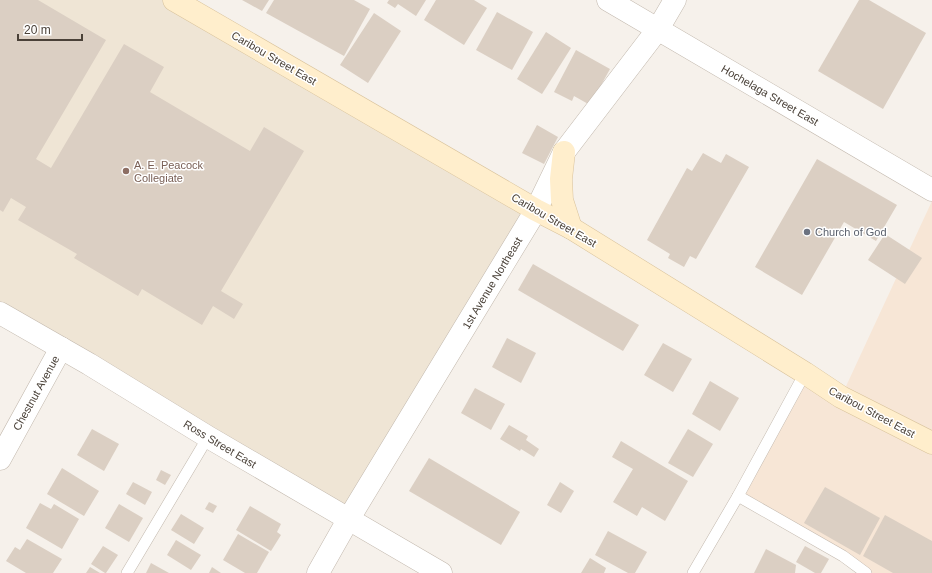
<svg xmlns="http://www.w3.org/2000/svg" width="932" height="573" viewBox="0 0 932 573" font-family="Helvetica,sans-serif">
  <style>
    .commercial { fill: #f7e6d6 }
    .education { fill: #efe5d5 }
    .building { fill: #dbcfc3 }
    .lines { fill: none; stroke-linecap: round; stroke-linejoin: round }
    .lane-casing { stroke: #c2b8ad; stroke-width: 12 }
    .street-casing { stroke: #c2b8ad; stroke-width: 23 }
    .secondary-casing { stroke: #d9c39c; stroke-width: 23 }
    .lane { stroke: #fff; stroke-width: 11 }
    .street { stroke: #fff; stroke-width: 22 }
    .secondary { stroke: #fec; stroke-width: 22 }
    .education-dot { fill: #8d6e63; stroke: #fff; stroke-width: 1.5 }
    .worship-dot { fill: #6b7280; stroke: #fff; stroke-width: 1.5 }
    .labels { text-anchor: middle; stroke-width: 3; stroke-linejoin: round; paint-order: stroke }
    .street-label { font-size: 11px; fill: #4a4138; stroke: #fff }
    .education-label { font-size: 11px; fill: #785e54; stroke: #fff; text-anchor: start }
    .worship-label { font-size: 11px; fill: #5b616d; stroke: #fff; text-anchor: start }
  </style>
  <rect width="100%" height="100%" fill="#f6f1eb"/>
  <polygon class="commercial" points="932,201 932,573 866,573 738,496 805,373 841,397"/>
  <polygon class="education" points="0,0 172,0 536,210 348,520 0,315"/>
  <g class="building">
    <polygon points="0,0 38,0 106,40 36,159 51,168 124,44 164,67 150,92 250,151 264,127 304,151 221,291 243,304 234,319 213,306 202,325 142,289 138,296 74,258 77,254 18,220 26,207 11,198 3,212 0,210"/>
    <polygon points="242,0 269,0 262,11"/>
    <polygon points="274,0 354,0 370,9 344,56 266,13"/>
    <polygon points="389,0 426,0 416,16 398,4 395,8 387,3"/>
    <polygon points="436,0 474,0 487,8 464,45 424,20"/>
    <polygon points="859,0 869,0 926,33 883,109 818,71"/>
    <polygon points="497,12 533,32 512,70 476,50"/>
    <polygon points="374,13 401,31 368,83 340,65"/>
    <polygon points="546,32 571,48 542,94 517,79"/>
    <polygon points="576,50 610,69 590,105 574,96 572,101 554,92"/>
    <polygon points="537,125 558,137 544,164 522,153"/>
    <polygon points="703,153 721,163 726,154 749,167 696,259 690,256 684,267 668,258 670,254 647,240 687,168 692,171"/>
    <polygon points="817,159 897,205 876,241 844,222 802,295 755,267"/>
    <polygon points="885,234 922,258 905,284 868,260"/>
    <polygon points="533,264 639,325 623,351 518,290"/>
    <polygon points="507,338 536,353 521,383 492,367"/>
    <polygon points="663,343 692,359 673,392 644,375"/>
    <polygon points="710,381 739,398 720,431 692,414"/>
    <polygon points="475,388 505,404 491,430 461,413"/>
    <polygon points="509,425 528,436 526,440 539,449 534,457 521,449 520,451 500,439"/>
    <polygon points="92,429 119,444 104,471 77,455"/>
    <polygon points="688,429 713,444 693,477 668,463"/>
    <polygon points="621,441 688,481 665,521 642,507 637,516 613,502 633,469 612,457"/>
    <polygon points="429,458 520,512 501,545 409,491"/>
    <polygon points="62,468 99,491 84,516 47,494"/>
    <polygon points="161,470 171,475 165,485 156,480"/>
    <polygon points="133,482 152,492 145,505 126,494"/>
    <polygon points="560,482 574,491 561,513 547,505"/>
    <polygon points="825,487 880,518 860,555 804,523"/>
    <polygon points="209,502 217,506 213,513 205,509"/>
    <polygon points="40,503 51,509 54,504 79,519 62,549 26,528"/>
    <polygon points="119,504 143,518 129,542 105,528"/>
    <polygon points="250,506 281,524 277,532 281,535 271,551 236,530"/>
    <polygon points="181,514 204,528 194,544 171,530"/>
    <polygon points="885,515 932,541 932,573 893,573 863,556"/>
    <polygon points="608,531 647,552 635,573 628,573 595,555"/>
    <polygon points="238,534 269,552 257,573 245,573 223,560"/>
    <polygon points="27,539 62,559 53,573 26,573 6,561 15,547 20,550"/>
    <polygon points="176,540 201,555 191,570 167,555"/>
    <polygon points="103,546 118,555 106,573 105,573 91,564"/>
    <polygon points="805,546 829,559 821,573 815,573 796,562"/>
    <polygon points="766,549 796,565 795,573 754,573"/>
    <polygon points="590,558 606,568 604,573 581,573"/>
    <polygon points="151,563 169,573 146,573"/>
    <polygon points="90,567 100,573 86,573"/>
    <polygon points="212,567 221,573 209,573"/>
  </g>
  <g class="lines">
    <defs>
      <g id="lane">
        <polyline points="738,496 843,556 866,573"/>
        <polyline points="127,573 208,437"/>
        <polyline points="693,573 738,496 805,373"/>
      </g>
      <g id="street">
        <polyline points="608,0 932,190"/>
        <polyline points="0,313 89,364 208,437 441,573"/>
        <polyline points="0,459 61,348"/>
        <polyline points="318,573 348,520 536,210 564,152 658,29 675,0"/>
      </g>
      <g id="secondary">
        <polyline points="174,0 536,210 571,228 805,373 841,397 932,443"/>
        <polyline points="564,152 561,179 562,200 571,228"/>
      </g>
    </defs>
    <use href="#lane" class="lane-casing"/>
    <use href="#street" class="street-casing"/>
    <use href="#secondary" class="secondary-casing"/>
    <use href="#lane" class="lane"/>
    <use href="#street" class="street"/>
    <use href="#secondary" class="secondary"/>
  </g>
  <circle class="education-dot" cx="126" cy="171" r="4"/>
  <circle class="worship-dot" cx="807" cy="232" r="4"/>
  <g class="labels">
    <g class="street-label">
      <text transform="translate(274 58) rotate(30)" y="4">Caribou Street East</text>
      <text transform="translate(770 95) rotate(30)" y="4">Hochelaga Street East</text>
      <text transform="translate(554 220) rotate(30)" y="4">Caribou Street East</text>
      <text transform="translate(492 283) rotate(-59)" y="4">1st Avenue Northeast</text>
      <text transform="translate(36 393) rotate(-61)" y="4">Chestnut Avenue</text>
      <text transform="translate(872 412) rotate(28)" y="4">Caribou Street East</text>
      <text transform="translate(220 444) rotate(31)" y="4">Ross Street East</text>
    </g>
    <g class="education-label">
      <text x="134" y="169">A. E. Peacock<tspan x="134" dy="13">Collegiate</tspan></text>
    </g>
    <g class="worship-label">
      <text x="815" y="236">Church of God</text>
    </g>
  </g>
  <path d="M18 34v6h64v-6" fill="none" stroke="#4a4138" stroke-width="2"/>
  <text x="24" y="34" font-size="12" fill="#4a4138" stroke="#ffffff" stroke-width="3" paint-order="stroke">20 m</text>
</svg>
